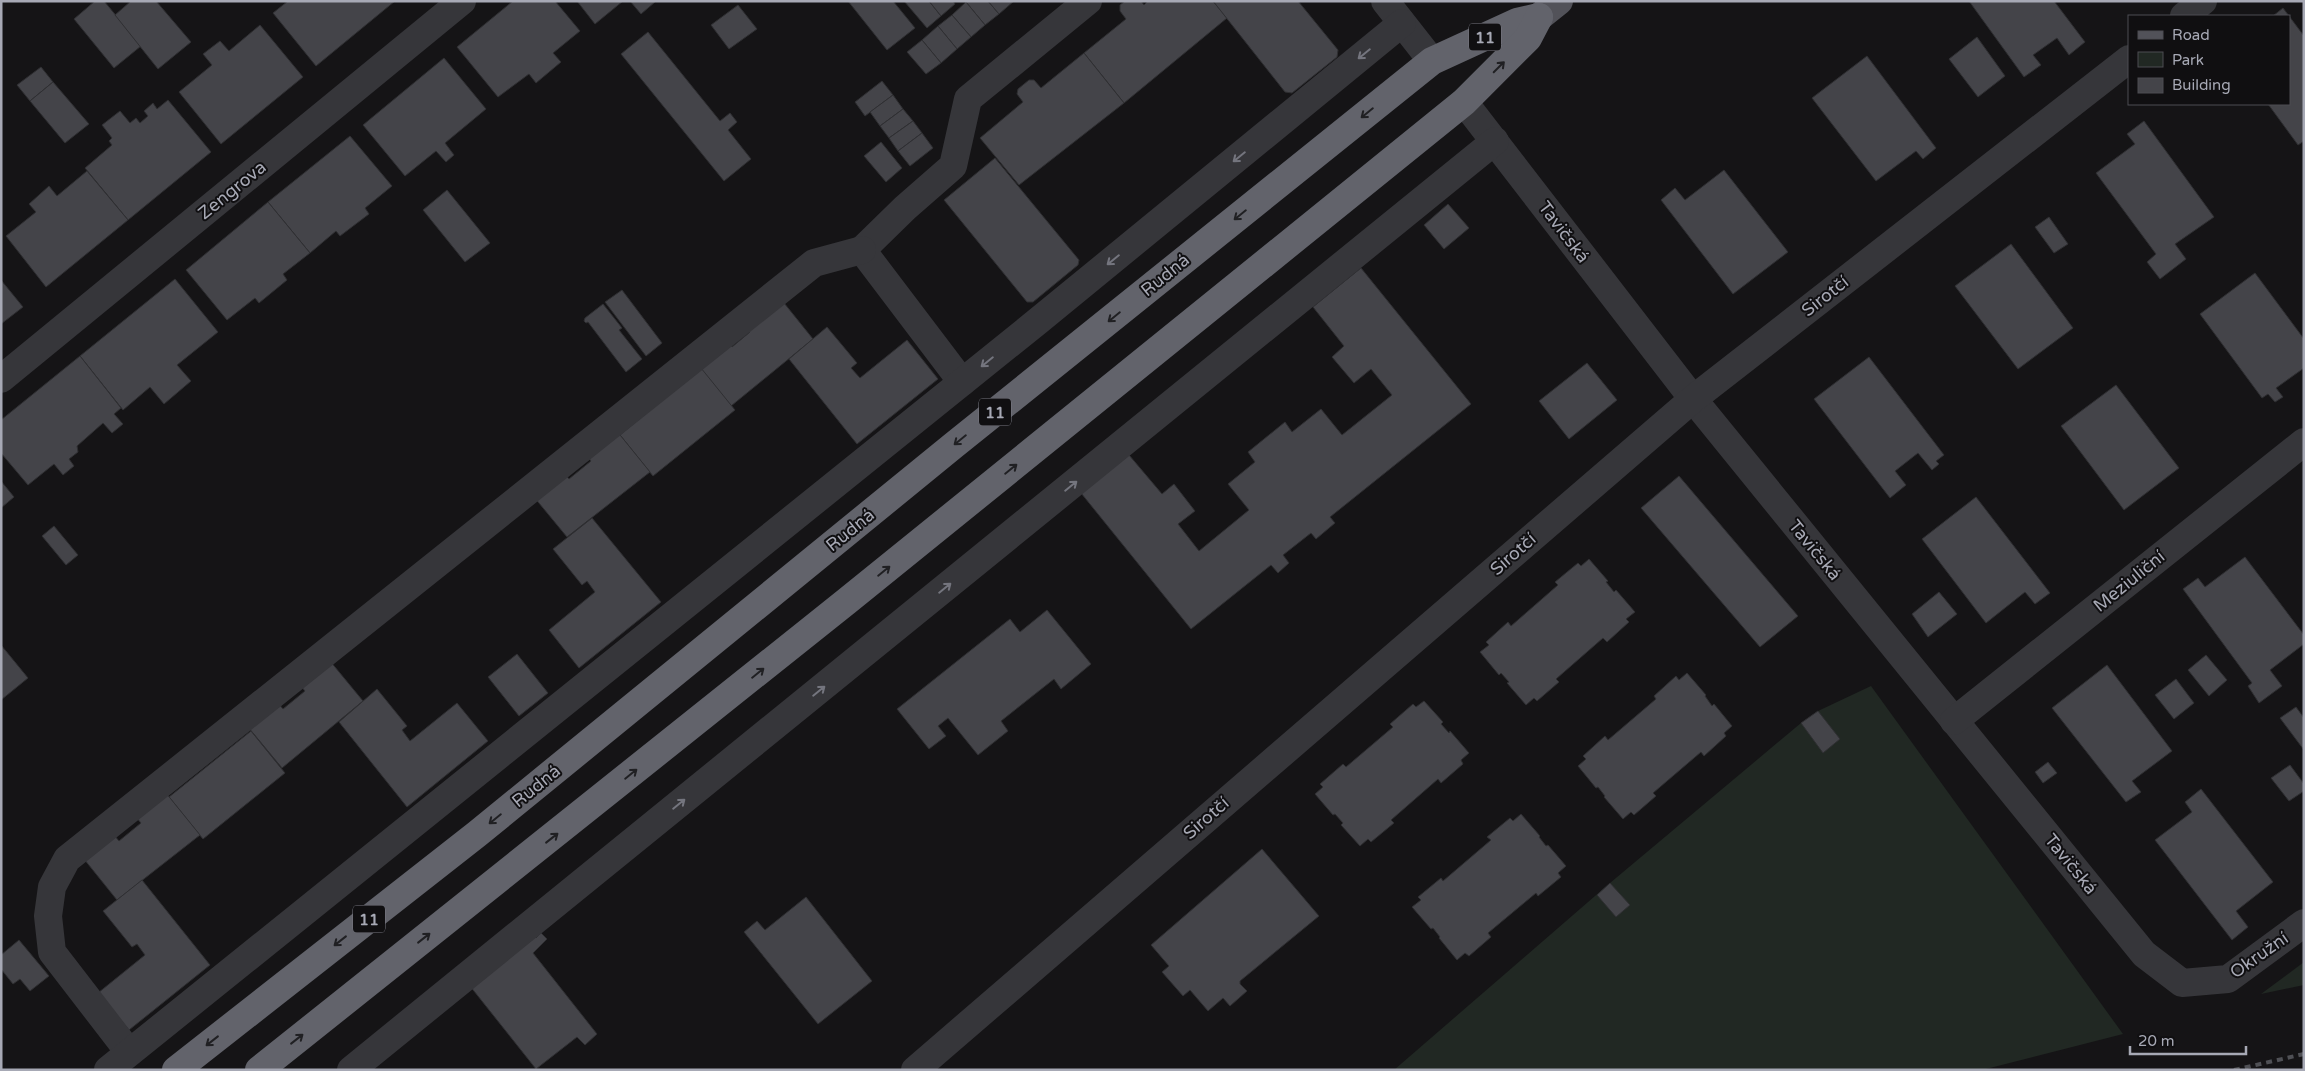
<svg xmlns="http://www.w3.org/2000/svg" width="2305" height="1071" viewBox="0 0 2305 1071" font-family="'Varela Round',sans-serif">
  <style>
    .green { fill: #212823 }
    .building { fill: #444449; stroke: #2f2f32 }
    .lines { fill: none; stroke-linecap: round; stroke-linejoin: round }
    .minor { stroke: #36363a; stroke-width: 28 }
    .major { stroke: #525259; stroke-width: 28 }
    .highway { stroke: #62636b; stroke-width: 28 }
    .rail { stroke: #4f5055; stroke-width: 4; stroke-dasharray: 6 5; stroke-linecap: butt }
    .oneway { stroke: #74757e }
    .oneway2 { stroke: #202023 }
    .labels { text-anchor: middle; stroke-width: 4; stroke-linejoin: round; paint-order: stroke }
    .shield { fill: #100f11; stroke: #7a7b84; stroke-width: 1 }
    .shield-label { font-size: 16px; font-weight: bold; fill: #a7a9b5 }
    .street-label { font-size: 18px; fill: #a7a9b5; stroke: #100f11 }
  </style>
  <rect width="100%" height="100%" fill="#151416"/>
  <g class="green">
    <polygon points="1871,686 2123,1034 1982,1070 1394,1070 1610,883 1801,723 1818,711"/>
    <polygon points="2304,962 2304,985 2261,994"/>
  </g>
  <g class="building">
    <polygon points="95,1 104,1 141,46 114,68 74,19"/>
    <polygon points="131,1 156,1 191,42 158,69 115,15"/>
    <polygon points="288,1 395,1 316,66 273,13"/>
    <polygon points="513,1 555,1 580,31 553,53 561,62 536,83 529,74 498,97 457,47"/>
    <polygon points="577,1 623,1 595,24"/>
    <polygon points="630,1 655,1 655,2 641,14"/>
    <polygon points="848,1 893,1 915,28 887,50"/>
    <polygon points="904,1 929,1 941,16 927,28"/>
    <polygon points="929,1 953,1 955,4 941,16"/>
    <polygon points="967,1 988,1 999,14 985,25 966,2"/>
    <polygon points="988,1 1014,1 999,14"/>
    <polygon points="1125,1 1141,1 1144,5 1148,1 1213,1 1227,18 1124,103 1084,53 1126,19 1120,11 1120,5"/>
    <polygon points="1213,1 1298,1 1338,50 1337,57 1292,93 1285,92"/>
    <polygon points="1969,1 2054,1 2085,42 2069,55 2057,38 2033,55 2041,65 2024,77"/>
    <polygon points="966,2 985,25 971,37 952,15"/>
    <polygon points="738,5 757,29 729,49 711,25"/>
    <polygon points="2283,8 2304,36 2304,141 2298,145 2268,104 2289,104 2289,16 2273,16"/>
    <polygon points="952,15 971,37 957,49 938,26"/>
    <polygon points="260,25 303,77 221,144 179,92 212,65 203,54 220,41 229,51"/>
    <polygon points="938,26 957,49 941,63 922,40"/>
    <polygon points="648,32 720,121 730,113 737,122 728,130 751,159 724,181 621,54"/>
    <polygon points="1977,37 2005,76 1978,97 1949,59"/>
    <polygon points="922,40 941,63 926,74 907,52"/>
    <polygon points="1084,53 1124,103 1019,185 980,138 1023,102 1017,94 1018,89 1029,80 1034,80 1041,88"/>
    <polygon points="1867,56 1936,148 1923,159 1916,151 1876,181 1812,98"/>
    <polygon points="444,58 486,109 445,143 454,155 446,162 436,151 405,176 363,125"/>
    <polygon points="41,67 53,82 30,101 17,85"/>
    <polygon points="882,81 893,95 865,116 855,102"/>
    <polygon points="53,82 89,124 65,143 30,101"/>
    <polygon points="893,95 903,109 880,126 870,112"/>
    <polygon points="168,100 211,152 128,220 85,168 112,145 109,141 112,138 102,125 120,111 130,123 136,118 140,123 148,116 144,111 153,103 157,109"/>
    <polygon points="903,109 913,121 889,138 880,126"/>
    <polygon points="913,121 922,133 898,151 889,138"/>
    <polygon points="2144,121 2214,217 2175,244 2186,259 2160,279 2147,262 2156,254 2096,173 2135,144 2127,134"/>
    <polygon points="922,133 933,148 910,166 898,151"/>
    <polygon points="350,136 392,186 365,208 369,214 340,236 336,231 310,253 268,202"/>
    <polygon points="881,142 902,168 886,182 864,156"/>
    <polygon points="995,158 1079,260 1078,265 1033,302 1027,302 944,200"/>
    <polygon points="1724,170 1788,252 1733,294 1661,200 1675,188 1685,200"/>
    <polygon points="87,171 128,220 46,287 6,236 36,212 29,204 49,186 57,196"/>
    <polygon points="447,190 490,243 465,262 423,210"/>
    <polygon points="268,202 310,253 283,274 287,280 259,303 255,298 227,320 186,270"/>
    <polygon points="1448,204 1469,228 1444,249 1424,225"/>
    <polygon points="2049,217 2068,244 2054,253 2035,227"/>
    <polygon points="2011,244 2073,328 2018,369 1955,286"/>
    <polygon points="1361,268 1471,404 1330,517 1335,523 1316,539 1311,533 1283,555 1289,563 1278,573 1271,565 1191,629 1081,493 1129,455 1162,494 1174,484 1195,511 1178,524 1199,551 1249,510 1228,484 1255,462 1248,452 1285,422 1292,432 1321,409 1342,435 1392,395 1371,369 1354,383 1332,357 1344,346 1313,307"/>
    <polygon points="2255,273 2304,339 2304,368 2276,388 2283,397 2275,402 2268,394 2262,398 2200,314"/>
    <polygon points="175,279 218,332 177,365 191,381 164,404 150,387 123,410 80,356"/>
    <polygon points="1,280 23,307 1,324"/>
    <polygon points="622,290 662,343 646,356 605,302"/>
    <polygon points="780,298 813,339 731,406 697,365 727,340 732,347 750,332 745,326"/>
    <polygon points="603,304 622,328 619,330 642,359 626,372 588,322 586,323 584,321 585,318"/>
    <polygon points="827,327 857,363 851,368 860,378 907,340 938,379 857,444 789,359"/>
    <polygon points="80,356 121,408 114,414 123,424 112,433 103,423 77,446 78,452 69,459 74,466 63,475 54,464 28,485 1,453 1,420"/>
    <polygon points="1869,357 1944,455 1936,461 1939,464 1932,470 1918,453 1895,471 1906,485 1890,498 1814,399"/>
    <polygon points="1587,363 1617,400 1569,439 1539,401"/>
    <polygon points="701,368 735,410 653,476 620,435"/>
    <polygon points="2116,385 2179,468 2124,510 2061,426"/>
    <polygon points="616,430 650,472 567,537 534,497 564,473 569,479 591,461 586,455"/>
    <polygon points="1679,476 1798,616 1760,647 1641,508"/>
    <polygon points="1,481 14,497 1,508"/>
    <polygon points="1976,497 2050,593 2035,604 2025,592 1986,623 1922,539"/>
    <polygon points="592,518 661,602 579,668 549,630 595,592 587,581 582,585 553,549"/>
    <polygon points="54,526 78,555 66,565 42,536"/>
    <polygon points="2245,557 2304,635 2304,644 2270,670 2282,686 2259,703 2248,686 2252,683 2183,589 2198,578 2205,587"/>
    <polygon points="1589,559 1608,581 1606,582 1614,592 1616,590 1635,612 1626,619 1629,622 1607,642 1603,638 1556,679 1559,682 1537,701 1534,698 1526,705 1507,683 1509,682 1501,673 1499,675 1480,652 1489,645 1486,642 1508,622 1511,626 1558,585 1555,582 1578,563 1581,566"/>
    <polygon points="1939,592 1957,614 1928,637 1912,614"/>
    <polygon points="1047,610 1091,664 1061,689 1054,679 1001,721 1008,731 978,755 948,718 938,726 946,736 929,749 897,709 1010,619 1020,632"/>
    <polygon points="1,645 28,678 1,700"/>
    <polygon points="517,654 548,693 519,716 488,677"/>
    <polygon points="2206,655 2227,680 2209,696 2188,670"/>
    <polygon points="330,661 363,701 282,768 248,727 278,703 283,709 305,691 300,685"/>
    <polygon points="2107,665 2172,751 2132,781 2141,792 2126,802 2052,708"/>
    <polygon points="1687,673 1706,695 1705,696 1712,706 1714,704 1732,726 1724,733 1726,736 1704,756 1701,752 1653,793 1656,796 1634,815 1631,812 1623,819 1604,797 1605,796 1598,787 1596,788 1578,766 1586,759 1583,756 1605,736 1608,740 1656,699 1654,696 1676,676 1679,680"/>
    <polygon points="2176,679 2194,703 2174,719 2155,695"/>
    <polygon points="377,689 407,726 402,730 410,741 457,703 488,741 407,807 339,722"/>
    <polygon points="1424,701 1443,722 1441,724 1449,733 1450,731 1469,753 1461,760 1463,764 1441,783 1438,779 1391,820 1394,823 1371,842 1368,839 1360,846 1341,825 1343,823 1335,814 1333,815 1315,794 1323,787 1320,784 1343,764 1346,767 1393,727 1390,724 1413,704 1416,707"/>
    <polygon points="2296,707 2304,718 2304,750 2280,718"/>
    <polygon points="1818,711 1840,739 1823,753 1801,723"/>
    <polygon points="251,731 285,773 203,839 169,797"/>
    <polygon points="2048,762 2057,773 2043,783 2035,772"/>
    <polygon points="2290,765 2304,784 2304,791 2289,801 2271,778"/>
    <polygon points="2201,789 2273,882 2236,911 2248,927 2232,940 2155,840 2192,812 2185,802"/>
    <polygon points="166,793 200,835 117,900 84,859 114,835 119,841 141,823 136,817"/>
    <polygon points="1521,814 1540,836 1539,837 1546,846 1548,845 1566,866 1558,873 1561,877 1538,896 1536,893 1488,933 1491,937 1469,956 1465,953 1457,960 1439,938 1440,937 1433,928 1431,929 1412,907 1421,900 1418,897 1441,878 1443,881 1491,840 1487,837 1510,818 1513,821"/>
    <polygon points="1262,849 1319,916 1240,981 1240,984 1247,991 1230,1006 1223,998 1208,1011 1190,990 1183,996 1162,972 1169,966 1151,945"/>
    <polygon points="142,880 210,965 129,1030 98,993 145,955 137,944 132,947 103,911"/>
    <polygon points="1610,883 1630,905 1616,917 1597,895"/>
    <polygon points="806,897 872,981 818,1024 744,932 757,921 765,930"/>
    <polygon points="541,933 547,939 533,953 597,1034 585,1045 577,1037 536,1069 470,986 534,936 536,938"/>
    <polygon points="19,940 49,976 30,991 20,979 13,984 1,969 1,955"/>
  </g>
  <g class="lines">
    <g class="minor">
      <polyline points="1385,1 1432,61"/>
      <polyline points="2184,16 2203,1"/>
      <polyline points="1464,102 1693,399 2144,954 2182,983 2228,979 2304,923"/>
      <polyline points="1,379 462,1"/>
      <polyline points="962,382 862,250 905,208 953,166 968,99 1088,1"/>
      <polyline points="1954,721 2304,442"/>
      <polyline points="129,1052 52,952 48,916 52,887 67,859 814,263 862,250"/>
      <polyline points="108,1070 1038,321 1402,23"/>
      <polyline points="351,1070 1495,141"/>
      <polyline points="915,1070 1693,399 2129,59"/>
    </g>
    <polyline class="major" points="1539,17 1559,1"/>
    <g class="highway">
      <polyline points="176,1070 477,834 954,445 1432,61 1517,22 1539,17"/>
      <polyline points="259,1070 847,601 1464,102 1528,38 1539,17"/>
    </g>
    <polyline class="rail" points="2234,1070 2304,1054"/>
  </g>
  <defs><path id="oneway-shaft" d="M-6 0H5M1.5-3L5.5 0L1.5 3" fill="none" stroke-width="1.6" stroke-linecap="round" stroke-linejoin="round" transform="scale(1.25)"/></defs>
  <g class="oneway">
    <use href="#oneway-shaft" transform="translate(1364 54) rotate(141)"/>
    <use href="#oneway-shaft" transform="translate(1239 157) rotate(141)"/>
    <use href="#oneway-shaft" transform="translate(1113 260) rotate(141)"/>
    <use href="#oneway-shaft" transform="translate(987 362) rotate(141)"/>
    <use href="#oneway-shaft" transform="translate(1071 486) rotate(-39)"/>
    <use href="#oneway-shaft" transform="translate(945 588) rotate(-39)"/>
    <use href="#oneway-shaft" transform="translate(819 691) rotate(-39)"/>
    <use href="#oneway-shaft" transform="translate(679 804) rotate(-39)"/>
  </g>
  <g class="oneway2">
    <use href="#oneway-shaft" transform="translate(1499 67) rotate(-45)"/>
    <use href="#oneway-shaft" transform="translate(1367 113) rotate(141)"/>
    <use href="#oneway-shaft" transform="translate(1240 215) rotate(141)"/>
    <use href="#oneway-shaft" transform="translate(1114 317) rotate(141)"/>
    <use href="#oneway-shaft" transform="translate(960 440) rotate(141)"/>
    <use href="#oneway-shaft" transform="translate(1011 469) rotate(-39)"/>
    <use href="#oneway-shaft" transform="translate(884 571) rotate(-39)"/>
    <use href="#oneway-shaft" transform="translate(758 673) rotate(-39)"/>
    <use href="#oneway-shaft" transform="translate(631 774) rotate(-39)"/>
    <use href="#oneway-shaft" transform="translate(495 819) rotate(141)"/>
    <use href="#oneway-shaft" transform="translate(552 838) rotate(-38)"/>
    <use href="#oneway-shaft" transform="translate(424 938) rotate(-38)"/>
    <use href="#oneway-shaft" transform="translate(340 941) rotate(142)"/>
    <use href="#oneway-shaft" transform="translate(297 1039) rotate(-38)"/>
    <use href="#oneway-shaft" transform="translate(212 1041) rotate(142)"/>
  </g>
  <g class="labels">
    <g class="shield">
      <rect x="1469" y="23.5" width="32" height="27" rx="4"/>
      <rect x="979" y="398.5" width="32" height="27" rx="4"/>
      <rect x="353" y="905.5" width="32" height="27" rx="4"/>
    </g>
    <g class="shield-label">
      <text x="1485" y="43">11</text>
      <text x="995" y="418">11</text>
      <text x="369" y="925">11</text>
    </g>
    <g class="street-label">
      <text transform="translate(232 190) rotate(-39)" y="6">Zengrova</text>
      <text transform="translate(1564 232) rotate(53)" y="6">Tavičská</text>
      <text transform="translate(1165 275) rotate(-39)" y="6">Rudná</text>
      <text transform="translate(1825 296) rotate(-38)" y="6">Sirotčí</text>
      <text transform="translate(850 530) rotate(-39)" y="6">Rudná</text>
      <text transform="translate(1815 550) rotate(51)" y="6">Tavičská</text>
      <text transform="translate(1513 554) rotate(-41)" y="6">Sirotčí</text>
      <text transform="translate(2129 581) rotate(-39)" y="6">Meziuliční</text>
      <text transform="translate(536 786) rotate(-39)" y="6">Rudná</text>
      <text transform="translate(1206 818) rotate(-41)" y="6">Sirotčí</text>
      <text transform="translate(2071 864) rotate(51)" y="6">Tavičská</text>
      <text transform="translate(2259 955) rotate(-35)" y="6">Okružní</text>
    </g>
  </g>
  <rect width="2305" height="1071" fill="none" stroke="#a7a9b5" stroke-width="5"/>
  <rect x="2128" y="15" width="162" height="90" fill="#100f11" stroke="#4c4d53"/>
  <rect x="2138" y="31" width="25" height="8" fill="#525259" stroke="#4c4d53"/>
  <text x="2172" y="40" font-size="15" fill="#a7a9b5">Road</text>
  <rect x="2138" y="52" width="25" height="15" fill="#212823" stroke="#4c4d53"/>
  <text x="2172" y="65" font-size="15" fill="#a7a9b5">Park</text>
  <rect x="2138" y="78" width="25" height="15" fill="#444449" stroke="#4c4d53"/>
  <text x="2172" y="90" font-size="15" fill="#a7a9b5">Building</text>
  <path d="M2130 1046v8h116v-8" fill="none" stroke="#a7a9b5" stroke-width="2.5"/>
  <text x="2138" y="1046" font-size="15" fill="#a7a9b5" stroke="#100f11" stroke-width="4" paint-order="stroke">20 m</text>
</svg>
